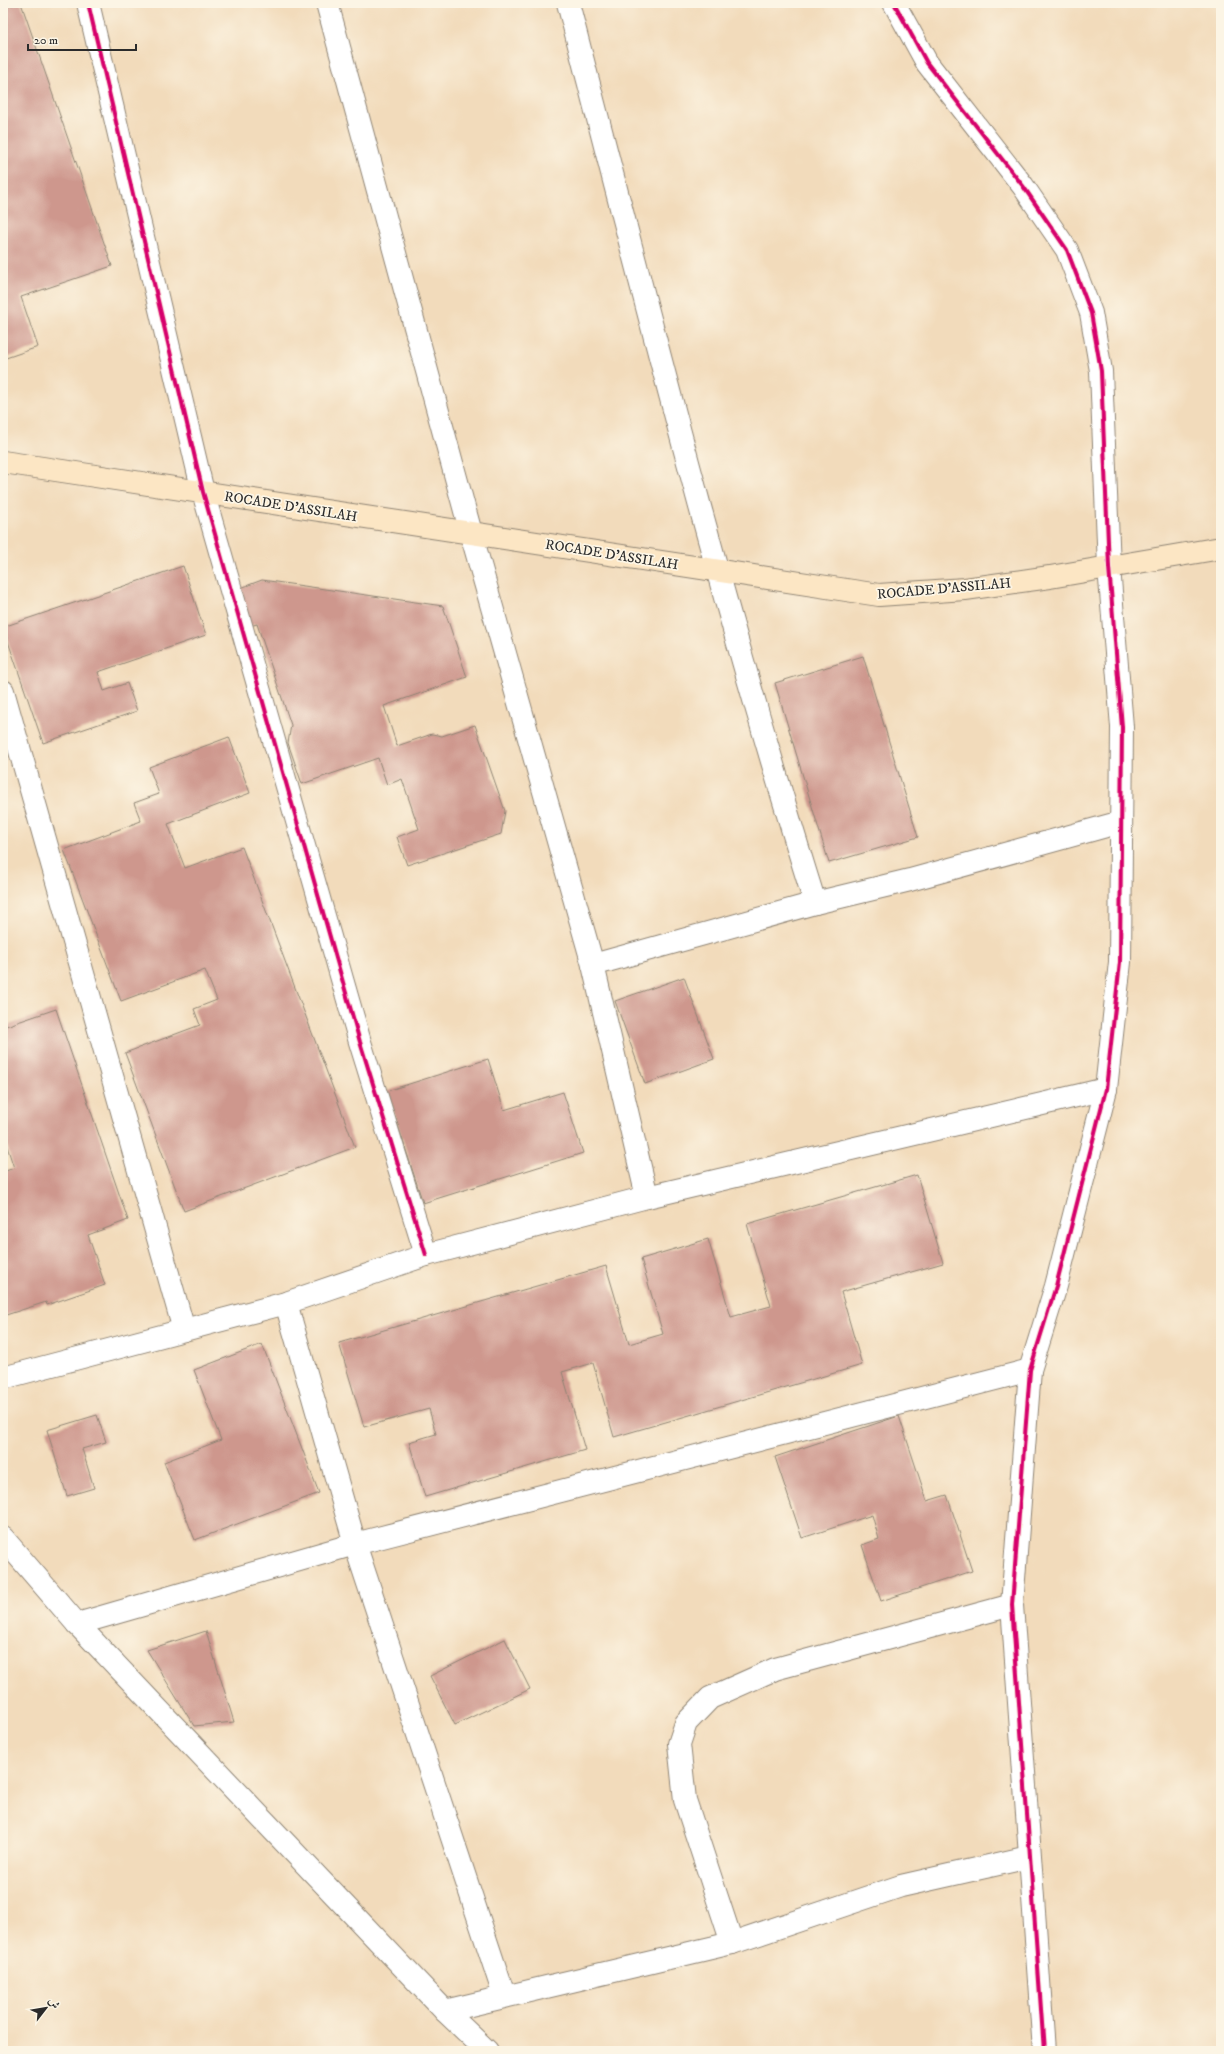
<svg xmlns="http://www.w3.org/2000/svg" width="1224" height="2054" viewBox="0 0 1224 2054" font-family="'IM FELL DW Pica',Amiri,serif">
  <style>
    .building { fill: #ce978d }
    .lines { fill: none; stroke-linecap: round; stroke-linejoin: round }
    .street-casing { stroke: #8e8373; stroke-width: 24 }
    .secondary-casing { stroke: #8e8373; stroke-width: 24 }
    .street { stroke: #fff; stroke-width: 22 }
    .secondary { stroke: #fce6c4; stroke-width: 22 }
    .cycleway-casing { stroke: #fcf5e5; stroke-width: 6 }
    .cycleway { stroke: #d6006c; stroke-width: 4 }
    .labels { text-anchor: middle; stroke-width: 3.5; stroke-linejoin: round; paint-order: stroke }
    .street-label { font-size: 14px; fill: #2b2b2b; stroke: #fcf5e5 }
  </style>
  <rect width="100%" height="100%" fill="#fcf5e5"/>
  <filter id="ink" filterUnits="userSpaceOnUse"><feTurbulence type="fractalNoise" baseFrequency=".025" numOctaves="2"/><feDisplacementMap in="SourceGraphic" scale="8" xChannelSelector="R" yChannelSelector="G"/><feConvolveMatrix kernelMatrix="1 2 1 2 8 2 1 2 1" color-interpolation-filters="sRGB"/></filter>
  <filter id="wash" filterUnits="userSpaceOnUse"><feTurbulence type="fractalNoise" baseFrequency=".012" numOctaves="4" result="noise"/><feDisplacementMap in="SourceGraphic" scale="16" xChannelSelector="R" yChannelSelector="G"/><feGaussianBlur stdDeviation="0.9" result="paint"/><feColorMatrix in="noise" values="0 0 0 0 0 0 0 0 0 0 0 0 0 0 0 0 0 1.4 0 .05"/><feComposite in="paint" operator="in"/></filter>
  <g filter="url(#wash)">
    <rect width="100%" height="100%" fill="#f2dbbb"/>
    <g id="blocks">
      <g class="building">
        <polygon points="18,3 21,3 112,266 21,297 38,347 3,359 3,8"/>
        <polygon points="183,566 206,635 98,672 104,691 127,683 137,711 43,743 3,627"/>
        <polygon points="262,580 443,606 467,677 384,706 397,746 432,734 442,736 475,725 505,811 501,834 407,865 397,837 419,829 402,779 387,785 378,758 302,784 288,743 291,725 257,624 250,626 238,589"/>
        <polygon points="863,656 918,837 829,863 775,683"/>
        <polygon points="229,737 250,793 168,824 185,868 242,847 355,1147 184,1211 125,1053 200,1025 194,1009 217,1000 205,970 121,1001 64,850 141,821 134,803 159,794 149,767"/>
        <polygon points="684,977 714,1059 645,1084 615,1001"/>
        <polygon points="56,1009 128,1220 88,1235 105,1285 47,1305 46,1302 3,1316 3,1172 14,1168 3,1134 3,1027"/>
        <polygon points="488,1059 504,1110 563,1092 583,1153 423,1203 387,1091"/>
        <polygon points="917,1175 943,1263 841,1292 862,1365 614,1437 593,1363 562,1372 585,1450 425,1497 409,1442 436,1434 429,1409 364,1427 339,1343 606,1266 629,1344 663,1334 641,1259 708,1239 731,1317 771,1306 747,1224"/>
        <polygon points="262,1344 319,1493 195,1540 164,1462 221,1440 194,1370"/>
        <polygon points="97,1415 106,1442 82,1449 94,1488 67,1496 47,1430"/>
        <polygon points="899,1416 927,1501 947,1495 972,1571 881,1601 862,1545 879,1539 872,1515 802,1538 775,1457"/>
        <polygon points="206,1631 234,1722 194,1726 147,1650"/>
        <polygon points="505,1639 530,1689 455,1725 430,1676"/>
      </g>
    </g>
  </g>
  <g filter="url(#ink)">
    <use href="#blocks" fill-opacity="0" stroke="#8e8373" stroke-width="1"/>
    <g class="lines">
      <defs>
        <g id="street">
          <polyline points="88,3 203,492 360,1042 426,1255"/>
          <polyline points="327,3 471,533 593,965 647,1197"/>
          <path d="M568,3C646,304 722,606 815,903"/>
          <polyline points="894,3 927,63 1023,186 1067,250 1091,313 1101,371 1109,567 1122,727 1120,962 1106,1089 1056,1286 1030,1370 1012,1605 1044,2051"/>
          <polyline points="3,691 184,1330"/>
          <polyline points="593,965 815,903 910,880 1121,822"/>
          <polyline points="286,1303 355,1544 504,1995"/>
          <polyline points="3,1378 286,1303 426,1255 647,1197 1106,1089"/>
          <polyline points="3,1538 77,1624 445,2011 487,2051"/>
          <polyline points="77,1624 355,1544 1030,1370"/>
          <polyline points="732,1943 685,1800 679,1744 686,1723 710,1698 775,1669 1012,1605"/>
          <polyline points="445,2011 732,1943 901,1886 1029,1857"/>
        </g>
        <polyline id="secondary" points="3,462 879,595 965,589 1050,577 1221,548"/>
      </defs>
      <use href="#street" class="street-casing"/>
      <use href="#secondary" class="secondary-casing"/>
      <use href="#street" class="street"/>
      <use href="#secondary" class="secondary"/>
      <defs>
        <g id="cycleway">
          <polyline points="88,3 203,492 360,1042 426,1255"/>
          <polyline points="894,3 927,63 1023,186 1067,250 1091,313 1101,371 1109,567 1122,727 1120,962 1106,1089 1056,1286 1030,1370 1012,1605 1044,2051"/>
        </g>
      </defs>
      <use href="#cycleway" class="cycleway-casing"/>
      <use href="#cycleway" class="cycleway"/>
    </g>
  </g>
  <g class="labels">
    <g class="street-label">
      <text transform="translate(291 506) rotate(9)" y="5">ROCADE D'ASSILAH</text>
      <text transform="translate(612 554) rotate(9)" y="5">ROCADE D'ASSILAH</text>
      <text transform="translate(944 588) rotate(-5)" y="5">ROCADE D'ASSILAH</text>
    </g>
  </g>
  <rect width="1224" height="2054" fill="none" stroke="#fcf5e5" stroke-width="16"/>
  <g transform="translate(46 2008) rotate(59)" stroke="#fcf5e5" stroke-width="3" paint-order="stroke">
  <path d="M0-3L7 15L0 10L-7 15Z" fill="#2b2b2b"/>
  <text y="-6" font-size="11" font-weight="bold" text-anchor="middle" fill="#2b2b2b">ش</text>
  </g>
  <path d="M28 44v6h108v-6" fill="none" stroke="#2b2b2b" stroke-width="2"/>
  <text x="34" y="44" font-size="12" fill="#2b2b2b" stroke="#fcf5e5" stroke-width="3" paint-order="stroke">20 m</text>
</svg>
